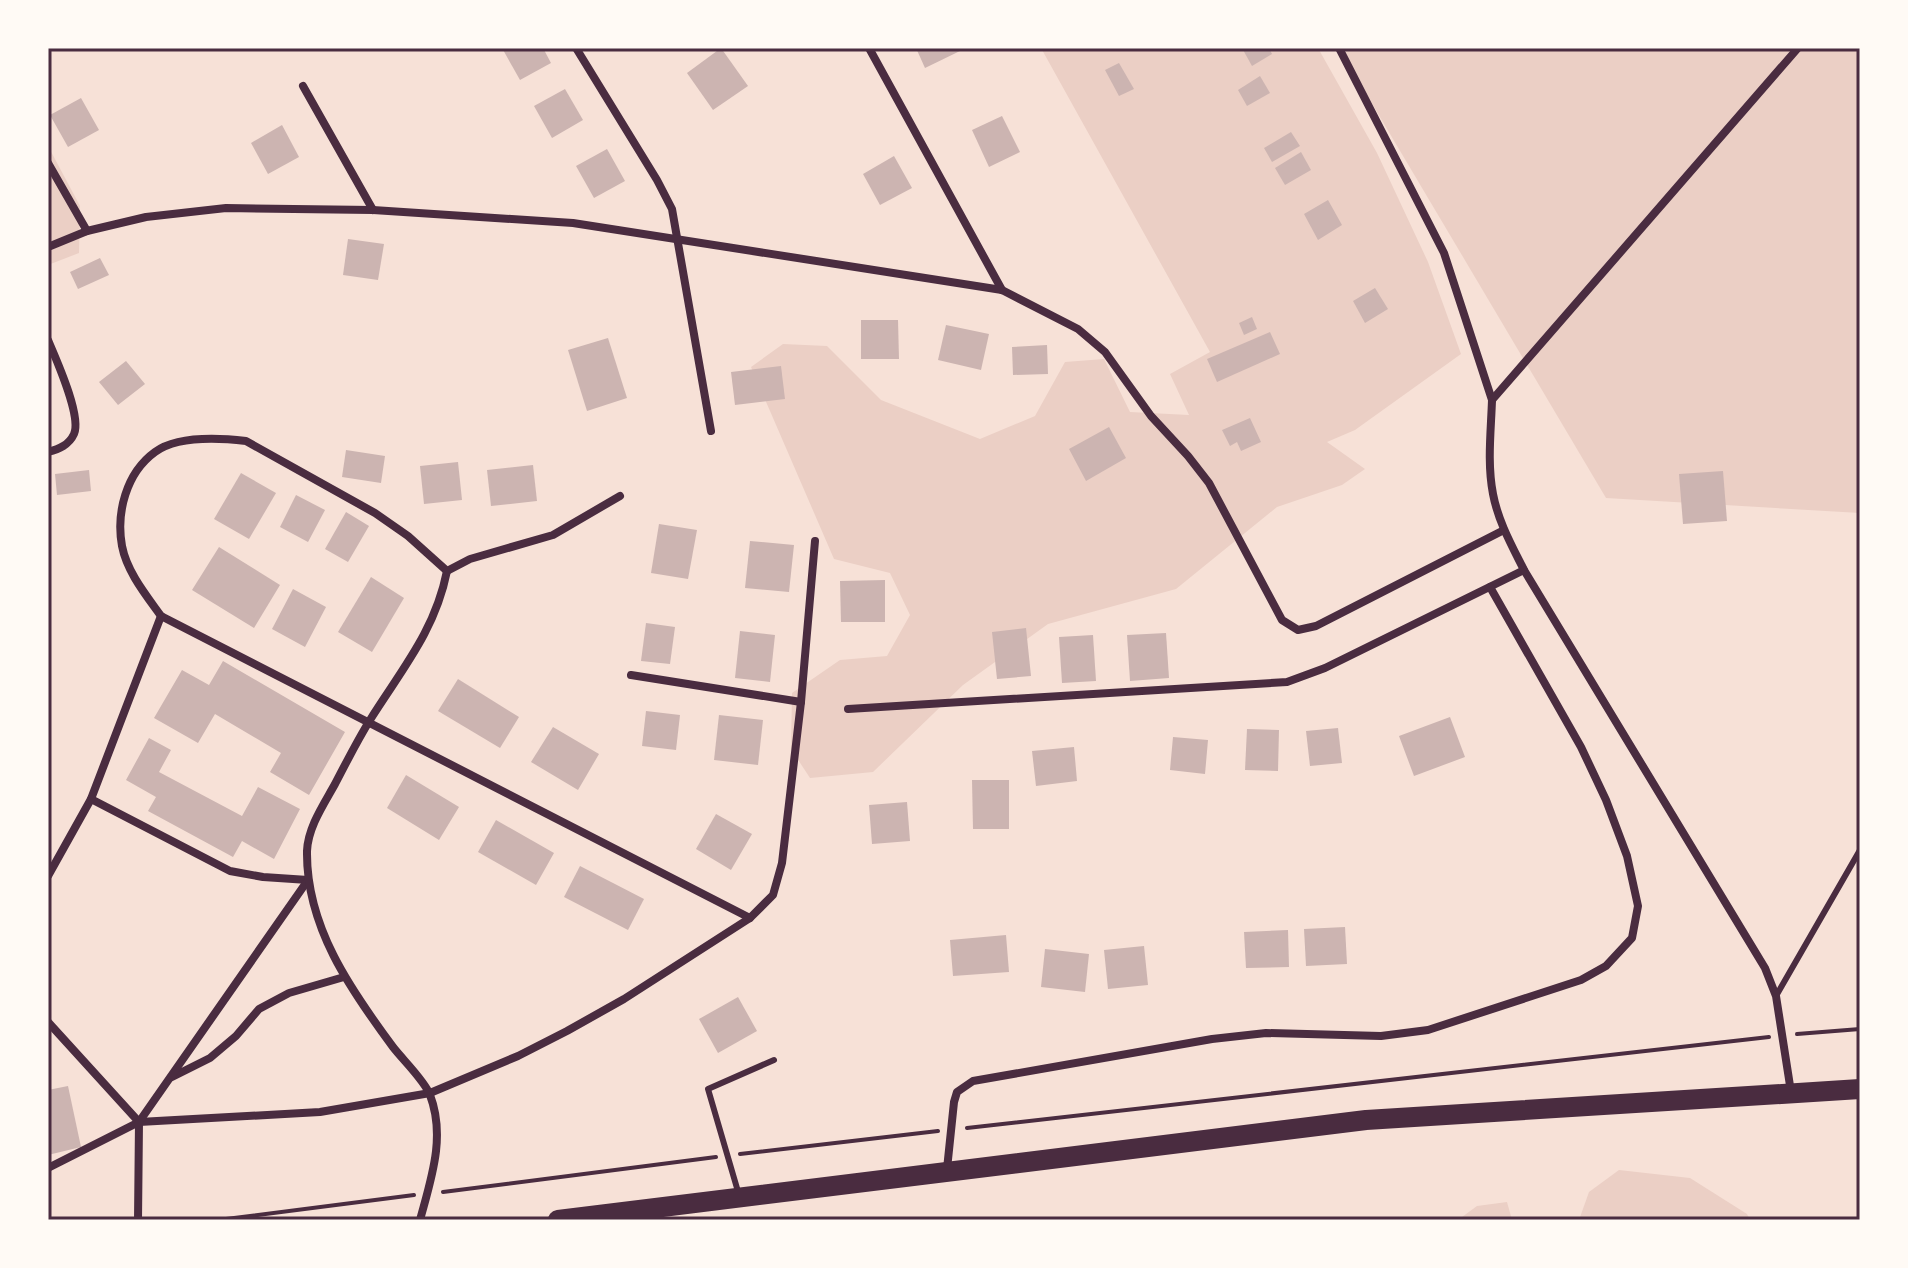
<svg xmlns="http://www.w3.org/2000/svg" width="1908" height="1268" viewBox="0 0 1908 1268" font-family="Overpass,sans-serif">
  <style>
    .green { fill: #ebcfc5 }
    .building { fill: #ccb4b1 }
    .lines { fill: none; stroke-linecap: round; stroke-linejoin: round }
    .path { stroke: #4a2c40; stroke-width: 4 }
    .service { stroke: #4a2c40; stroke-width: 6 }
    .minor { stroke: #4a2c40; stroke-width: 8 }
    .primary { stroke: #4a2c40; stroke-width: 20 }
    .neatline { fill: none; stroke: #4a2c40; stroke-width: 3 }
  </style>
  <rect width="100%" height="100%" fill="#f7e1d7"/>
  <g class="green">
    <polygon points="1041,48 1318,48 1377,153 1428,262 1461,354 1355,430 1327,442 1365,469 1342,485 1277,507 1176,589 1048,624 963,685 873,772 810,778 791,749 792,693 840,660 887,656 910,615 890,573 834,559 751,367 783,344 827,346 881,400 980,439 1035,416 1065,362 1104,359 1130,412 1189,415 1170,374 1210,352"/>
    <polygon points="1339,48 1860,48 1860,513 1606,498"/>
    <polygon points="48,146 80,206 79,253 48,265"/>
    <polygon points="1619,1170 1690,1178 1747,1214 1750,1220 1579,1220 1589,1192"/>
    <polygon points="1507,1202 1512,1220 1458,1220 1477,1206"/>
  </g>
  <g class="building">
    <polygon points="502,48 543,48 551,63 520,80"/>
    <polygon points="721,48 748,86 713,110 687,73"/>
    <polygon points="916,48 959,48 960,51 925,68"/>
    <polygon points="1242,48 1269,48 1272,54 1252,66"/>
    <polygon points="1119,63 1134,89 1119,96 1105,70"/>
    <polygon points="1260,76 1270,93 1247,106 1238,90"/>
    <polygon points="565,89 583,120 552,138 534,106"/>
    <polygon points="81,98 99,130 68,147 50,115"/>
    <polygon points="1002,116 1020,152 989,167 972,130"/>
    <polygon points="282,125 299,157 268,174 251,143"/>
    <polygon points="1291,132 1300,146 1272,162 1264,148"/>
    <polygon points="607,149 625,181 594,198 576,166"/>
    <polygon points="1301,152 1311,170 1285,185 1275,168"/>
    <polygon points="894,156 912,188 880,205 863,174"/>
    <polygon points="1328,200 1342,225 1318,240 1304,214"/>
    <polygon points="348,239 384,244 378,280 343,275"/>
    <polygon points="100,258 109,275 78,289 70,272"/>
    <polygon points="1375,288 1388,309 1365,323 1353,301"/>
    <polygon points="1252,317 1257,329 1244,335 1239,323"/>
    <polygon points="861,320 898,320 899,359 861,359"/>
    <polygon points="946,325 989,334 981,370 938,360"/>
    <polygon points="1270,332 1280,354 1217,382 1207,359"/>
    <polygon points="608,338 627,398 587,411 568,350"/>
    <polygon points="1047,345 1048,374 1013,375 1012,347"/>
    <polygon points="126,361 145,384 118,405 99,382"/>
    <polygon points="781,366 785,399 735,405 731,372"/>
    <polygon points="1250,418 1261,442 1241,451 1237,442 1230,446 1222,430"/>
    <polygon points="1109,427 1126,458 1086,481 1069,449"/>
    <polygon points="346,450 385,456 381,483 342,477"/>
    <polygon points="458,462 462,500 424,504 420,466"/>
    <polygon points="533,465 537,501 491,506 487,470"/>
    <polygon points="89,470 91,491 57,495 55,474"/>
    <polygon points="1723,471 1727,521 1683,524 1679,474"/>
    <polygon points="241,473 276,493 249,539 214,519"/>
    <polygon points="296,495 325,510 308,542 280,527"/>
    <polygon points="346,512 369,526 348,562 325,549"/>
    <polygon points="659,524 697,530 688,579 651,573"/>
    <polygon points="750,541 794,545 789,592 745,588"/>
    <polygon points="219,547 280,585 254,628 192,590"/>
    <polygon points="371,577 404,598 372,652 338,632"/>
    <polygon points="885,580 885,622 841,622 840,581"/>
    <polygon points="293,589 326,607 305,647 272,629"/>
    <polygon points="646,623 675,627 670,664 641,661"/>
    <polygon points="1026,628 1031,676 997,679 992,632"/>
    <polygon points="740,631 775,635 770,682 735,678"/>
    <polygon points="1166,633 1169,678 1130,681 1127,635"/>
    <polygon points="1093,635 1096,681 1062,683 1059,637"/>
    <polygon points="223,661 345,732 309,795 270,772 281,753 215,714 198,743 154,718 182,670 209,685"/>
    <polygon points="458,679 519,717 500,748 438,711"/>
    <polygon points="646,711 680,715 676,750 642,746"/>
    <polygon points="719,715 763,720 758,765 714,760"/>
    <polygon points="1450,717 1465,757 1414,776 1399,736"/>
    <polygon points="553,727 599,754 578,790 531,762"/>
    <polygon points="1338,728 1342,763 1310,766 1306,731"/>
    <polygon points="1247,729 1279,730 1278,771 1245,770"/>
    <polygon points="1173,737 1208,740 1205,774 1170,770"/>
    <polygon points="149,738 171,750 159,772 242,816 258,787 300,809 274,859 242,841 233,857 148,811 156,797 126,780"/>
    <polygon points="1074,747 1077,781 1036,786 1032,751"/>
    <polygon points="406,775 459,807 439,840 387,808"/>
    <polygon points="972,780 1009,780 1009,829 973,829"/>
    <polygon points="907,802 910,841 872,844 869,805"/>
    <polygon points="716,814 752,834 731,870 696,849"/>
    <polygon points="496,820 554,853 536,885 478,852"/>
    <polygon points="580,866 644,899 628,930 564,897"/>
    <polygon points="1345,927 1347,964 1306,966 1304,929"/>
    <polygon points="1288,930 1289,967 1246,968 1244,932"/>
    <polygon points="1006,935 1009,972 953,976 950,940"/>
    <polygon points="1144,946 1148,985 1108,989 1104,950"/>
    <polygon points="1045,949 1089,954 1085,992 1041,987"/>
    <polygon points="738,997 757,1031 718,1053 699,1019"/>
    <polygon points="68,1086 81,1147 48,1155 48,1090"/>
  </g>
  <g class="lines">
    <g class="path">
      <polyline points="1797,1034 1860,1029"/>
      <polyline points="967,1128 1769,1037"/>
      <polyline points="740,1154 938,1131"/>
      <polyline points="443,1192 716,1157"/>
      <polyline points="218,1220 414,1195"/>
    </g>
    <g class="service">
      <polyline points="1776,996 1860,850"/>
      <polyline points="739,1195 708,1089 774,1060"/>
    </g>
    <g class="minor">
      <polyline points="576,48 657,180 672,209 711,431"/>
      <polyline points="869,48 1002,290"/>
      <polyline points="1339,48 1444,253 1492,400"/>
      <polyline points="303,86 373,210"/>
      <polyline points="48,163 87,231"/>
      <polyline points="48,247 87,231 146,217 226,208 373,210 573,223 1002,290 1078,329 1105,352 1151,416 1188,456 1209,483 1282,620 1298,630 1316,626 1504,530"/>
      <path d="M48,340C56,359 82,416 74,434C69,445 59,449 48,452"/>
      <path d="M620,496L553,535L470,559L447,571L408,536L375,513L246,441C220,438 177,436 155,452C126,473 116,513 122,546C127,572 146,595 161,616L750,918"/>
      <polyline points="631,675 801,702"/>
      <polyline points="848,709 1287,682 1325,668 1524,570"/>
      <polyline points="91,799 230,871 263,877 308,880"/>
      <polyline points="48,876 91,799 161,616"/>
      <polyline points="48,1022 139,1122"/>
      <polyline points="172,1077 210,1058 236,1036 259,1009 289,993 344,977"/>
      <path d="M1791,1092L1776,996L1765,968L1524,570C1512,546 1498,521 1493,494C1487,463 1491,431 1492,400L1798,48"/>
      <polyline points="48,1168 139,1122 320,1112 430,1093 518,1056 567,1031 624,999 750,918 773,895 782,863 801,702 815,541"/>
      <polyline points="947,1169 954,1102 957,1092 973,1081 1212,1039 1266,1033 1381,1036 1428,1030 1581,980 1606,966 1632,938 1638,906 1627,856 1606,800 1581,747 1490,587"/>
      <polyline points="138,1220 139,1122 308,880"/>
      <path d="M420,1220C431,1179 446,1137 430,1095C425,1081 403,1060 393,1047C350,989 306,926 307,851C308,827 324,804 335,784C346,763 357,741 370,720C402,669 435,631 447,571"/>
    </g>
    <polyline class="primary" points="558,1220 1366,1120 1860,1089"/>
  </g>
  <rect width="1908" height="1268" fill="none" stroke="#fffaf5" stroke-width="100"/>
  <rect x="50" y="50" width="1808" height="1168" class="neatline"/>
</svg>
